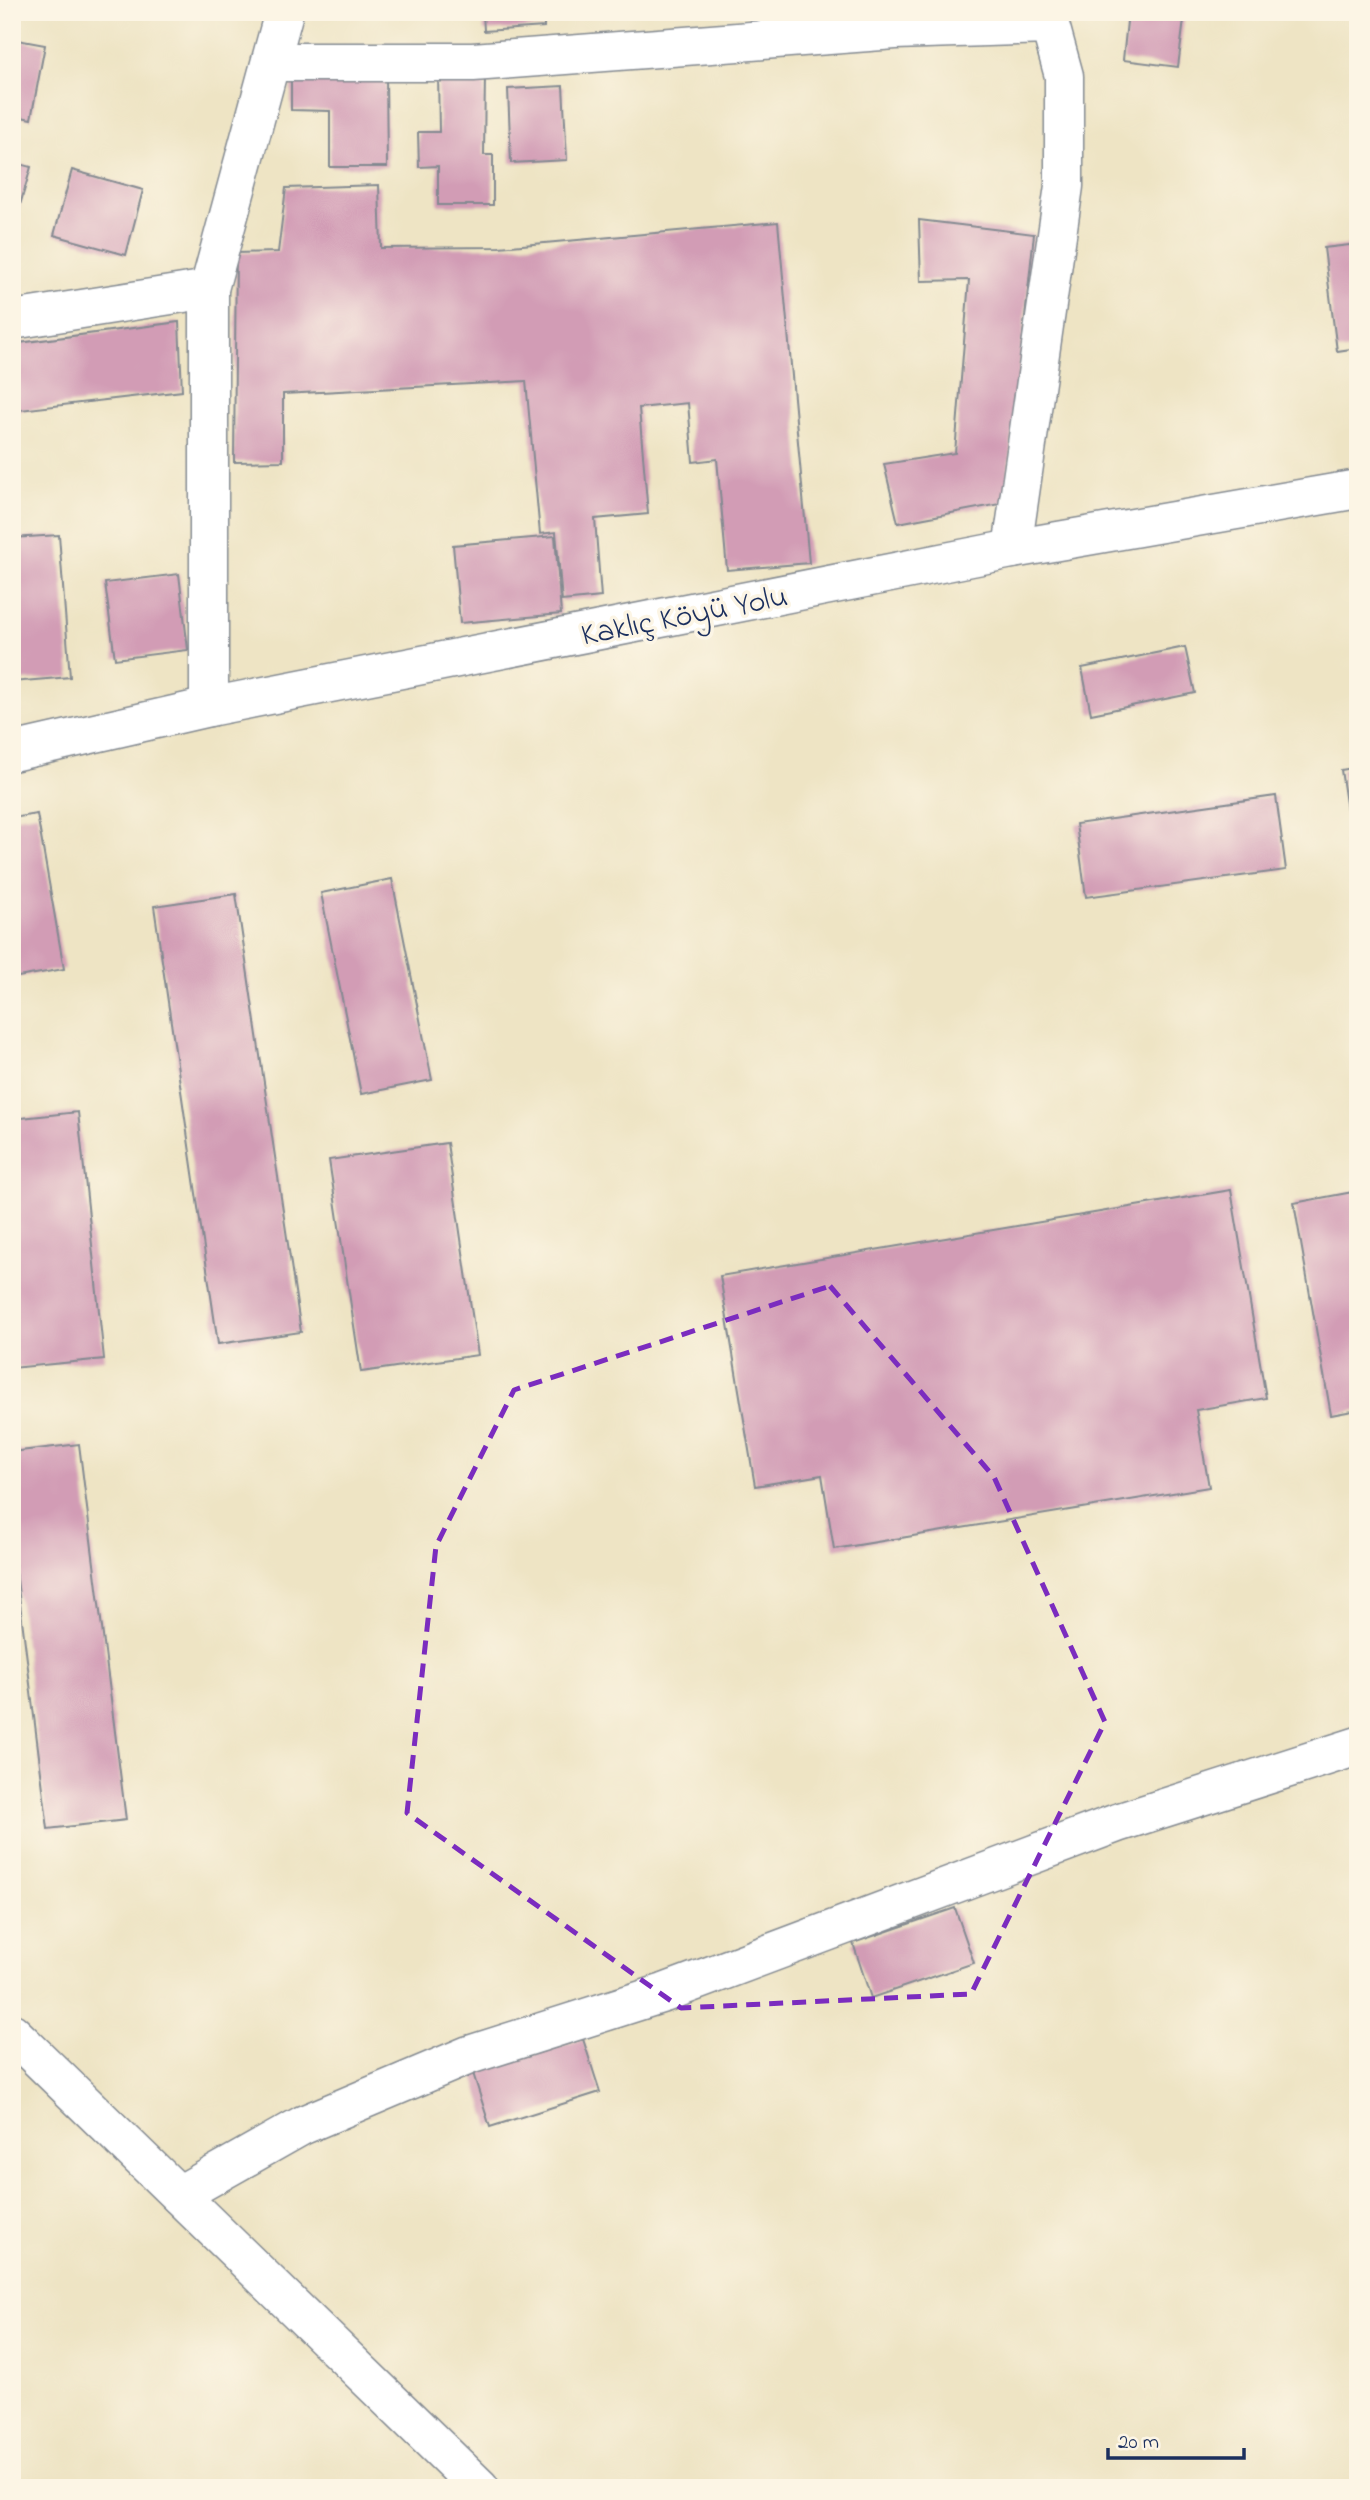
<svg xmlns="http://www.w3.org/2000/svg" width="1370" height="2500" viewBox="0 0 1370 2500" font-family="'Indie Flower',sans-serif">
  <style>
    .building { fill: #d29cb5 }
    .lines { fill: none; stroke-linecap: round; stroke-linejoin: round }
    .minor-casing { stroke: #848a91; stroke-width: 41 }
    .minor { stroke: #fff; stroke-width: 38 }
    .marked { fill: none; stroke: #7b2cbf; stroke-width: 5; stroke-dasharray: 14 9; stroke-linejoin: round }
    .labels { text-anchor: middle; stroke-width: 7; stroke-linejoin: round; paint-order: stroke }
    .street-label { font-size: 32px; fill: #1b2f5e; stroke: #fcf5e5 }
  </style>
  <rect width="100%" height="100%" fill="#fcf5e5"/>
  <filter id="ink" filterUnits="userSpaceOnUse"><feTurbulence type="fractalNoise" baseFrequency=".0143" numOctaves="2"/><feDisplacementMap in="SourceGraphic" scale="14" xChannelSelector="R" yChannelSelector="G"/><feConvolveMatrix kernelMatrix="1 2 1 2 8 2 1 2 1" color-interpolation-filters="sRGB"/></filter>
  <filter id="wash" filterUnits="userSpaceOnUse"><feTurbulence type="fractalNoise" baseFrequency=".00686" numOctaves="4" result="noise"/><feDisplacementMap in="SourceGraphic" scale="28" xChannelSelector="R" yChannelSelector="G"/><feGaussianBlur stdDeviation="1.57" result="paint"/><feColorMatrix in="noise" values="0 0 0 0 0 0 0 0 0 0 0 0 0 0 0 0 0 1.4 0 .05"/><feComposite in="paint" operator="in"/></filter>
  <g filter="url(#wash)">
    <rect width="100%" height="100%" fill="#eee4c4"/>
    <g id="blocks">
      <g class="building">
        <polygon points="483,12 597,12 597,15 544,19 544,27 484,31"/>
        <polygon points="1128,12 1185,12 1178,67 1123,60"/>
        <polygon points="12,39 45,45 31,119 12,115"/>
        <polygon points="438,72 485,72 484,155 493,155 493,205 438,205 438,166 419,167 418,132 439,132"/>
        <polygon points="291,75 386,75 387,167 330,167 330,111 291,110"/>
        <polygon points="563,86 567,160 511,163 508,89"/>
        <polygon points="12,162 31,167 14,226 12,225"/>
        <polygon points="72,170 143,190 126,255 54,235"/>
        <polygon points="379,185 381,248 499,247 778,222 809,563 727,570 717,459 693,462 688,403 639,408 648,514 595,519 601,597 562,601 556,532 540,534 526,381 283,394 283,461 234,462 236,253 278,252 286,188"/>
        <polygon points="919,220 1034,234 1005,503 898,523 884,464 955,453 969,280 921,281"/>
        <polygon points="1358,244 1358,348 1337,351 1324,248"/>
        <polygon points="179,322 182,391 12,411 12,344"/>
        <polygon points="59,535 70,677 12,682 12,538"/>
        <polygon points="555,536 561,614 460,623 453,545"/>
        <polygon points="179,574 188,650 115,659 105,583"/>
        <polygon points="1185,647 1195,693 1091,714 1082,668"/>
        <polygon points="1358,767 1358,855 1354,856 1341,770"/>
        <polygon points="1276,796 1286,870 1086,897 1076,824"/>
        <polygon points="37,814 64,969 12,978 12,818"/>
        <polygon points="392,879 432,1080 361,1094 321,893"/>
        <polygon points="236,894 301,1332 218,1344 154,906"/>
        <polygon points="78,1112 104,1359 12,1368 12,1119"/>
        <polygon points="447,1143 478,1355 361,1372 329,1160"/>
        <polygon points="1231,1190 1266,1398 1196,1410 1209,1487 834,1549 822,1475 755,1486 720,1276"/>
        <polygon points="1358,1191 1358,1410 1331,1415 1294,1203"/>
        <polygon points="79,1444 126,1820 48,1829 12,1539 12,1452"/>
        <polygon points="955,1908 974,1963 871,1998 853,1943"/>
        <polygon points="583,2039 600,2092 490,2127 473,2073"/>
      </g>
    </g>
  </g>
  <g filter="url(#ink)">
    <use href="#blocks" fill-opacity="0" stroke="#848a91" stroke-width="2"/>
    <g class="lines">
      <defs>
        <g id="minor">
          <polyline points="273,62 473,62 895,30 1050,25 1064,76 1064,186 1012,549"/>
          <polyline points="12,320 209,289"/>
          <polyline points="209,707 209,289 284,12"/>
          <polyline points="12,752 209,707 1012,549 1358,489"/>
          <polyline points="12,2033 480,2488"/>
          <polyline points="179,2195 303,2125 469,2055 664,1993 1117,1823 1358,1746"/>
        </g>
      </defs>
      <use href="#minor" class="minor-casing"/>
      <use href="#minor" class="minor"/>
    </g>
  </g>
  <path class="marked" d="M830,1286L994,1477L1105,1722L971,1994L681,2008L407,1813L436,1546L514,1390Z"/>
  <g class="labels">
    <g class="street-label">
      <text transform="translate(684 614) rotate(-11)" y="11">Kaklıç Köyü Yolu</text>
    </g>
  </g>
  <rect width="1370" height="2500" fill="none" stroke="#fcf5e5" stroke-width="42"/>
  <path d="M1108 2448v10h136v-10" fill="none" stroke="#1b2f5e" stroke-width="3.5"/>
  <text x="1118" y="2448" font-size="21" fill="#1b2f5e" stroke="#fcf5e5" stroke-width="5" paint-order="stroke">20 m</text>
</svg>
